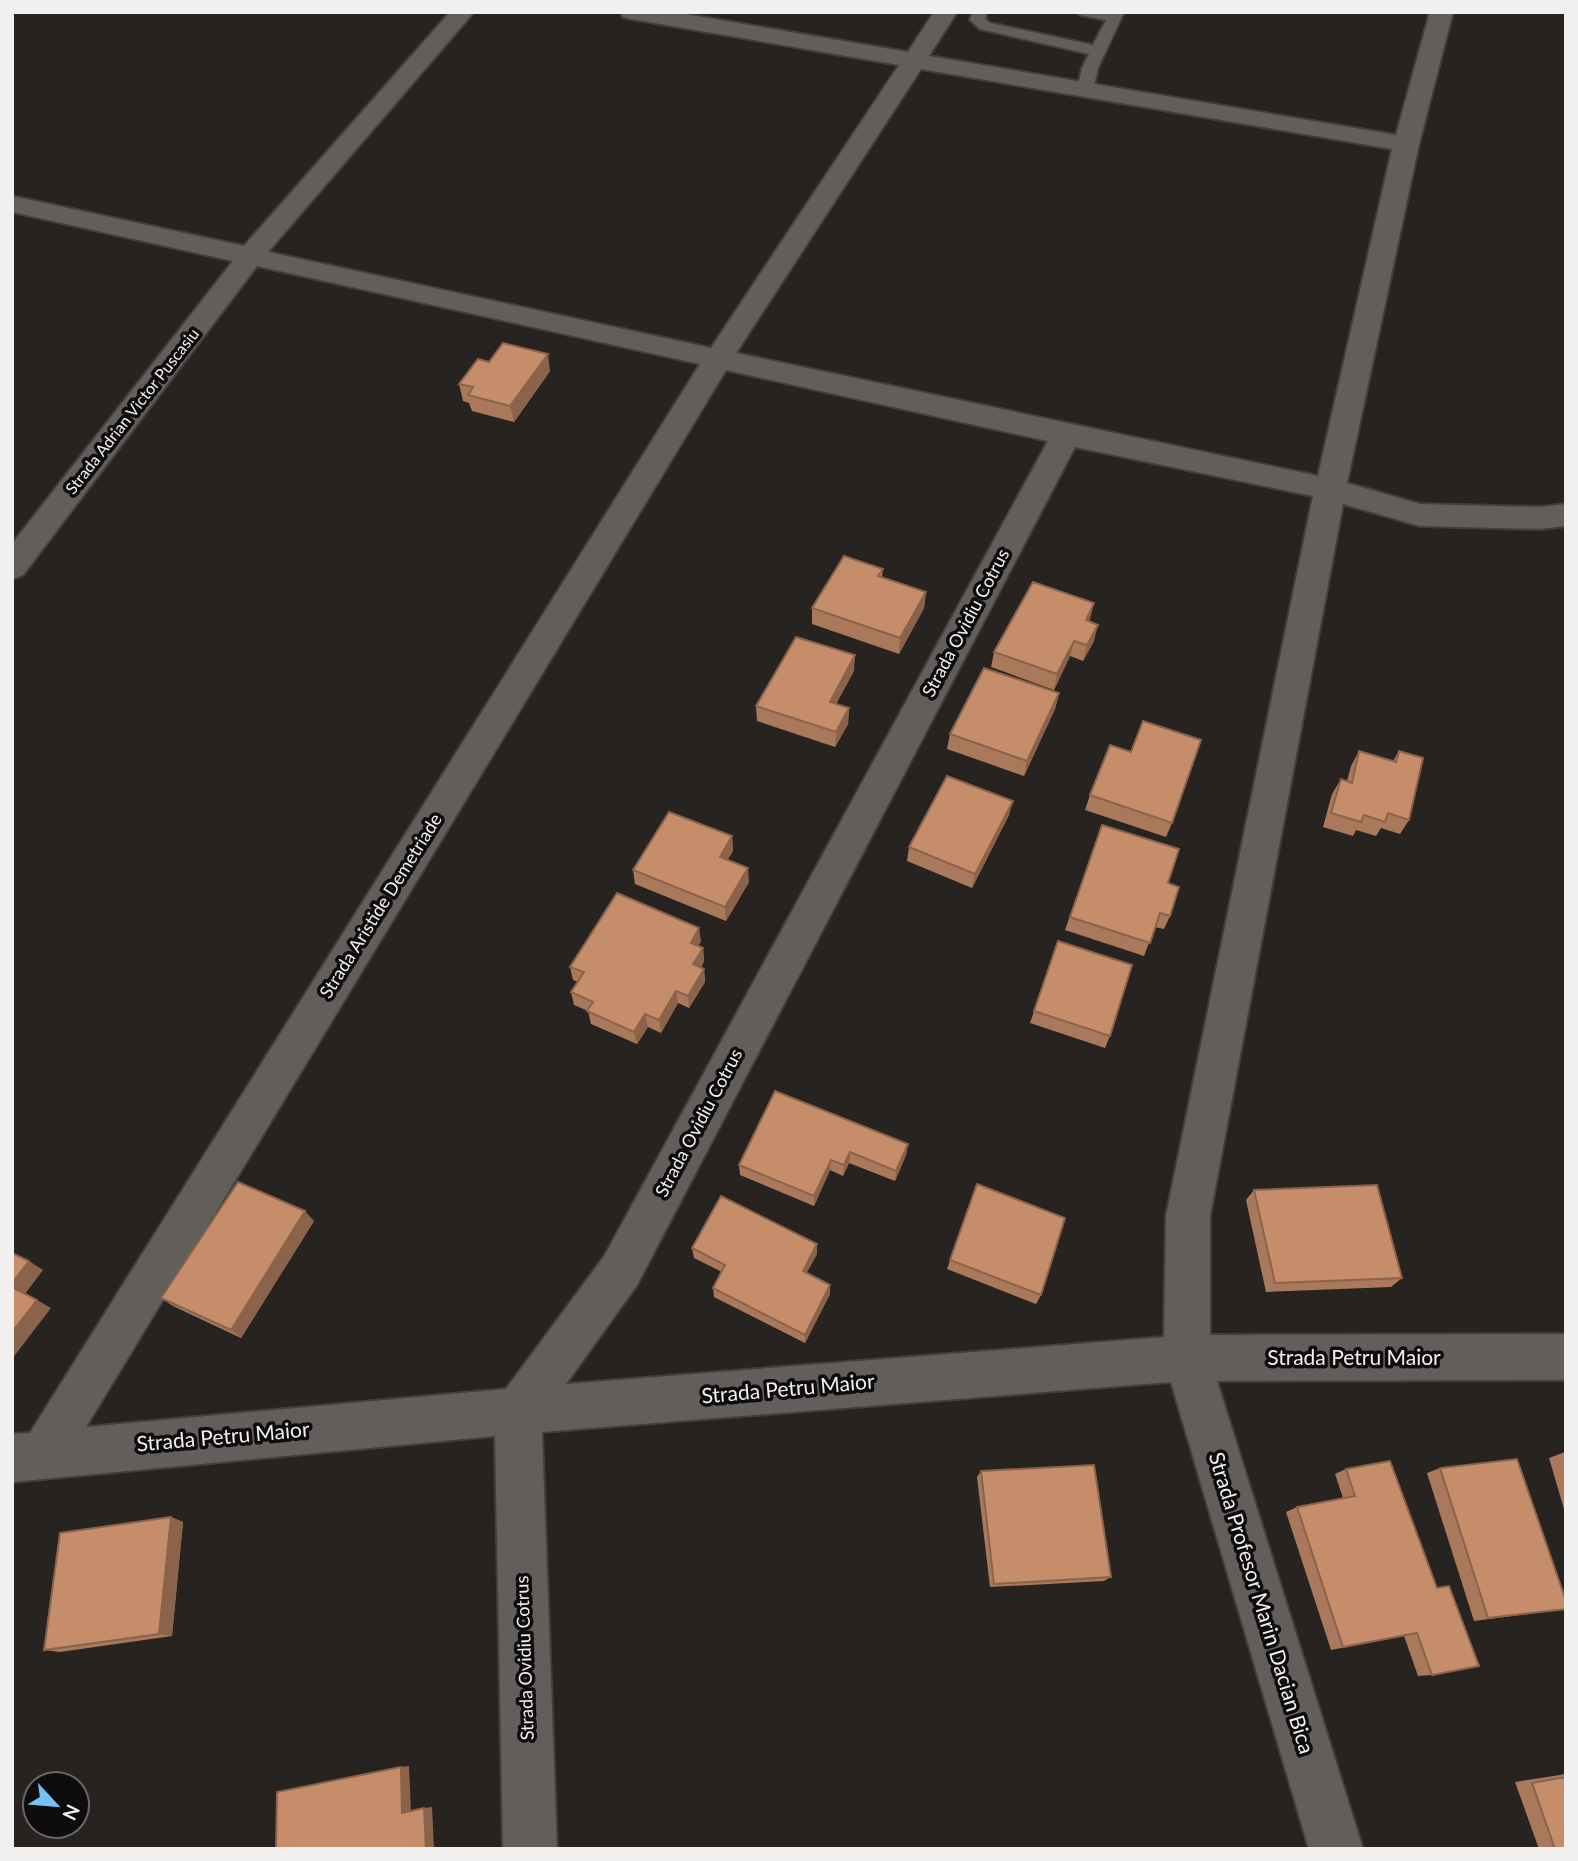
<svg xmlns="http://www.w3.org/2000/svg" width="1578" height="1861" viewBox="0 0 1578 1861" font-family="Lato,sans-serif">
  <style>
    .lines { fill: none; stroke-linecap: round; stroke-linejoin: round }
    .lane-casing { stroke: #413e3c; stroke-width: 4 }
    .street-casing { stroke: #413e3c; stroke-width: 4 }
    .lane { fill: #625e5c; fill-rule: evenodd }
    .street { fill: #625e5c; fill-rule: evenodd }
    .wall { fill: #aa795b }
    .shaded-wall { fill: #8b634a }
    .building { fill: #c68d6a; stroke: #8b634a; stroke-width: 2 }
    .labels { text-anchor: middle; stroke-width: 7; stroke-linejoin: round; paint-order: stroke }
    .far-street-label { font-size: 16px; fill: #f2f0ef; stroke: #0e0c0c }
    .street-label { font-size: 18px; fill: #f2f0ef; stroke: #0e0c0c }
    .near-street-label { font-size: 21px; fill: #f2f0ef; stroke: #0e0c0c }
  </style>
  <rect width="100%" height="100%" fill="#262321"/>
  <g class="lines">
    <defs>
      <polygon id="lane" points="973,12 987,12 985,19 990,23 1093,45 1106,20 1080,15 1078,12 1124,12 1098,68 1093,90 1085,95 1077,90 1082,68 1089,54 980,29 970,20"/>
      <path id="street" d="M450,12H474L268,252L711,348L899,65L631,19L623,17L620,12H673L908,52L934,12H957L929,56L1396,135L1430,12H1453L1419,144L1347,483L1420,504L1540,507L1566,504V526L1540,529L1420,526L1343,504L1210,1216V1335L1566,1334V1380L1217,1381L1363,1849H1309L1171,1382L542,1432L557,1849H503L495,1436L12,1482V1434L30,1433L700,364L257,266L23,575L12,579V544L233,261L12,212V196L244,246ZM921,69L1392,149L1318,476L736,353ZM726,370L1048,441L605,1255L506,1389L86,1427ZM1075,447L1313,496L1166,1216L1164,1337L566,1384L637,1285Z"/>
    </defs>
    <use href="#lane" class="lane-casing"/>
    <use href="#street" class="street-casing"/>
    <use href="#lane" class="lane"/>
    <use href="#street" class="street"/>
  </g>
  <g class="wall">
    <polygon points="489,362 550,371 514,422 472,411 469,403 463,401 459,384"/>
    <polygon points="883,569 882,577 926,592 924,608 899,654 812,624 812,608"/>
    <polygon points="1090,619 1089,621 1094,641 1083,661 1070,656 1054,690 991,667 994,652"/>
    <polygon points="854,671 836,704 849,708 848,724 835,747 757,721 756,706"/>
    <polygon points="1059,693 1055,709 1024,776 947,749 950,734"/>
    <polygon points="1359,751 1393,761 1399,751 1409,820 1400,834 1381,828 1376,836 1356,830 1353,836 1323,827 1332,794 1341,779 1347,781 1351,766"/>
    <polygon points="1090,795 1172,823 1166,837 1085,810"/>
    <polygon points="1009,815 972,888 907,861 909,847"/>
    <polygon points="1102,825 1168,883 1170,916 1164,929 1155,927 1144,956 1065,930"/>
    <polygon points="732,836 733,851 727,860 749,882 726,921 635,884 633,870"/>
    <polygon points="701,941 698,946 703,948 704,961 701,968 704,969 705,982 689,1008 678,1003 661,1033 648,1027 637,1044 591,1024 588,1011 574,1005 571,992 578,982 573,980 570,967"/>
    <polygon points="1058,941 1110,1036 1105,1048 1030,1023"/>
    <polygon points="908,1144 906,1155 895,1181 849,1163 843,1176 830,1170 814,1206 740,1175 739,1165"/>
    <polygon points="977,1184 1041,1295 1036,1304 947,1269"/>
    <polygon points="1254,1190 1402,1278 1391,1287 1266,1292 1246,1200"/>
    <polygon points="314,1221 241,1338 173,1306 161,1298"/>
    <polygon points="817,1244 817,1254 806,1273 830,1285 830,1294 805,1343 714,1297 713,1288 722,1272 694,1258 692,1248"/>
    <polygon points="1565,1452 1566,1452 1566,1516 1549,1458"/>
    <polygon points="1390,1461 1432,1675 1418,1676 1404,1636 1331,1650 1286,1512 1297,1507 1343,1498 1335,1474 1346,1469"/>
    <polygon points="1440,1468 1566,1609 1474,1621 1427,1473"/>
    <polygon points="981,1471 1111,1577 1104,1581 990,1587 977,1477"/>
    <polygon points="171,1517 183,1522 172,1636 60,1652 44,1650"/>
    <polygon points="1566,1774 1566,1849 1539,1849 1515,1782"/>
  </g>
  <g class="shaded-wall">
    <polygon points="548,354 550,371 514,422 510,406"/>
    <polygon points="926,592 924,608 899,654 900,638"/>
    <polygon points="1094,603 1090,619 1081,636 1086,620"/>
    <polygon points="1098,625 1094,641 1083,661 1087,645"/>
    <polygon points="1074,641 1070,656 1054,690 1057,674"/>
    <polygon points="855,655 854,671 829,717 830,702"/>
    <polygon points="1059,693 1055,709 1024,776 1027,761"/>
    <polygon points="849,708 848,724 835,747 836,732"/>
    <polygon points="1013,801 1009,815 972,888 975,874"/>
    <polygon points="732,836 733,851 721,871 720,857"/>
    <polygon points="748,868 749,882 726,921 725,907"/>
    <polygon points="699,928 701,941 692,956 691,943"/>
    <polygon points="703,948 704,961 695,977 693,964"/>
    <polygon points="704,969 705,982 689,1008 688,996"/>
    <polygon points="676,991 678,1003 661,1033 659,1020"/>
    <polygon points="645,1014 648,1027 637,1044 634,1032"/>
    <polygon points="908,1144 906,1155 895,1181 896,1171"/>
    <polygon points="850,1152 849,1163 843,1176 844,1165"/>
    <polygon points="831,1160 830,1170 814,1206 814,1196"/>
    <polygon points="305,1211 314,1221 241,1338 231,1330"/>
    <polygon points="817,1244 817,1254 803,1280 803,1271"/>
    <polygon points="29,1261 43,1270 25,1294 12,1287 12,1283"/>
    <polygon points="830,1285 830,1294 805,1343 805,1335"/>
    <polygon points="37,1300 51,1308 12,1359 12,1332"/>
    <polygon points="171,1517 183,1522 172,1636 159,1634"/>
    <polygon points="409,1766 411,1812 402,1813 401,1767"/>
    <polygon points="432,1807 434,1849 426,1849 424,1808"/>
  </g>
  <g class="building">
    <polygon points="503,343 548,354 510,406 468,395 473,387 459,384 478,359 489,362"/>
    <polygon points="844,556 883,569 878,576 926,592 900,638 812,608"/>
    <polygon points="1033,582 1094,603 1086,620 1098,625 1087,645 1074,641 1057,674 994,652"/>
    <polygon points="796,637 855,655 830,702 849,708 836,732 756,706"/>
    <polygon points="984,668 1059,693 1027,761 950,734"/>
    <polygon points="1143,721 1201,740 1172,823 1090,795 1110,745 1131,752"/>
    <polygon points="1359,751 1396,762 1399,751 1423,758 1409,820 1388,813 1385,822 1364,815 1361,822 1331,813 1341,779 1352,783"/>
    <polygon points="947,776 1013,801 975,874 909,847"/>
    <polygon points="669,812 732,836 720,857 748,868 725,907 633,870"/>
    <polygon points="1102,825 1179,849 1168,883 1179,887 1170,916 1160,913 1150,943 1070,917"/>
    <polygon points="617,893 699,928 691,943 703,948 693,964 704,969 688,996 676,991 659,1020 645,1014 634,1032 587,1011 593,1002 571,992 584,972 570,967"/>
    <polygon points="1058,941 1132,965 1110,1036 1034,1011"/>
    <polygon points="775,1091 908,1144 896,1171 850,1152 844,1165 831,1160 814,1196 739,1165"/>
    <polygon points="238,1182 305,1211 231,1330 161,1298"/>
    <polygon points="977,1184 1065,1218 1041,1295 950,1260"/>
    <polygon points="1377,1185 1402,1278 1275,1283 1254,1190"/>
    <polygon points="721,1196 817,1244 803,1271 830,1285 805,1335 713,1288 725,1265 692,1248"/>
    <polygon points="12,1253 29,1261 12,1283"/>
    <polygon points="12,1287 37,1300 12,1332"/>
    <polygon points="1517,1459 1566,1601 1566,1609 1488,1618 1440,1468"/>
    <polygon points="1390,1461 1437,1588 1449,1586 1479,1666 1432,1675 1417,1633 1343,1647 1297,1507 1355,1496 1346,1469"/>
    <polygon points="1094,1465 1111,1577 994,1584 981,1471"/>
    <polygon points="171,1517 159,1634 44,1650 60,1533"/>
    <polygon points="401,1767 402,1813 424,1808 426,1849 276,1849 277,1792"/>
    <polygon points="1566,1777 1566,1849 1555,1849 1532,1783"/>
  </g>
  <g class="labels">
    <g class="far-street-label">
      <text transform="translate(132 411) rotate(-52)" y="6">Strada Adrian Victor Puscasiu</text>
    </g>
    <g class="street-label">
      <text transform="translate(966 623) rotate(-62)" y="6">Strada Ovidiu Cotrus</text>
      <text transform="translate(381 906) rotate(-58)" y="6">Strada Aristide Demetriade</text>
      <text transform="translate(699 1123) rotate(-62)" y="6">Strada Ovidiu Cotrus</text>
      <text transform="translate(525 1658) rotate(-92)" y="6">Strada Ovidiu Cotrus</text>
    </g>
    <g class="near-street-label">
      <text x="1354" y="1365">Strada Petru Maior</text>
      <text transform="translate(788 1389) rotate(-5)" y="7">Strada Petru Maior</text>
      <text transform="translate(223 1437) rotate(-5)" y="7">Strada Petru Maior</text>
      <text transform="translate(1261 1603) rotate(73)" y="7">Strada Profesor Marin Dacian Bica</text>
    </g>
  </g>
  <rect width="1578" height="1861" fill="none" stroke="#f2f0ef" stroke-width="28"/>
  <g transform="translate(56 1805) rotate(116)"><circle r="33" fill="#0e0c0c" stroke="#696767" stroke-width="2"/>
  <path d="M0-5L12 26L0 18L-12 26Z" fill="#77c0f7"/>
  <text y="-10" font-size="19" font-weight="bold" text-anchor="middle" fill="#f2f0ef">N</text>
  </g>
</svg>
